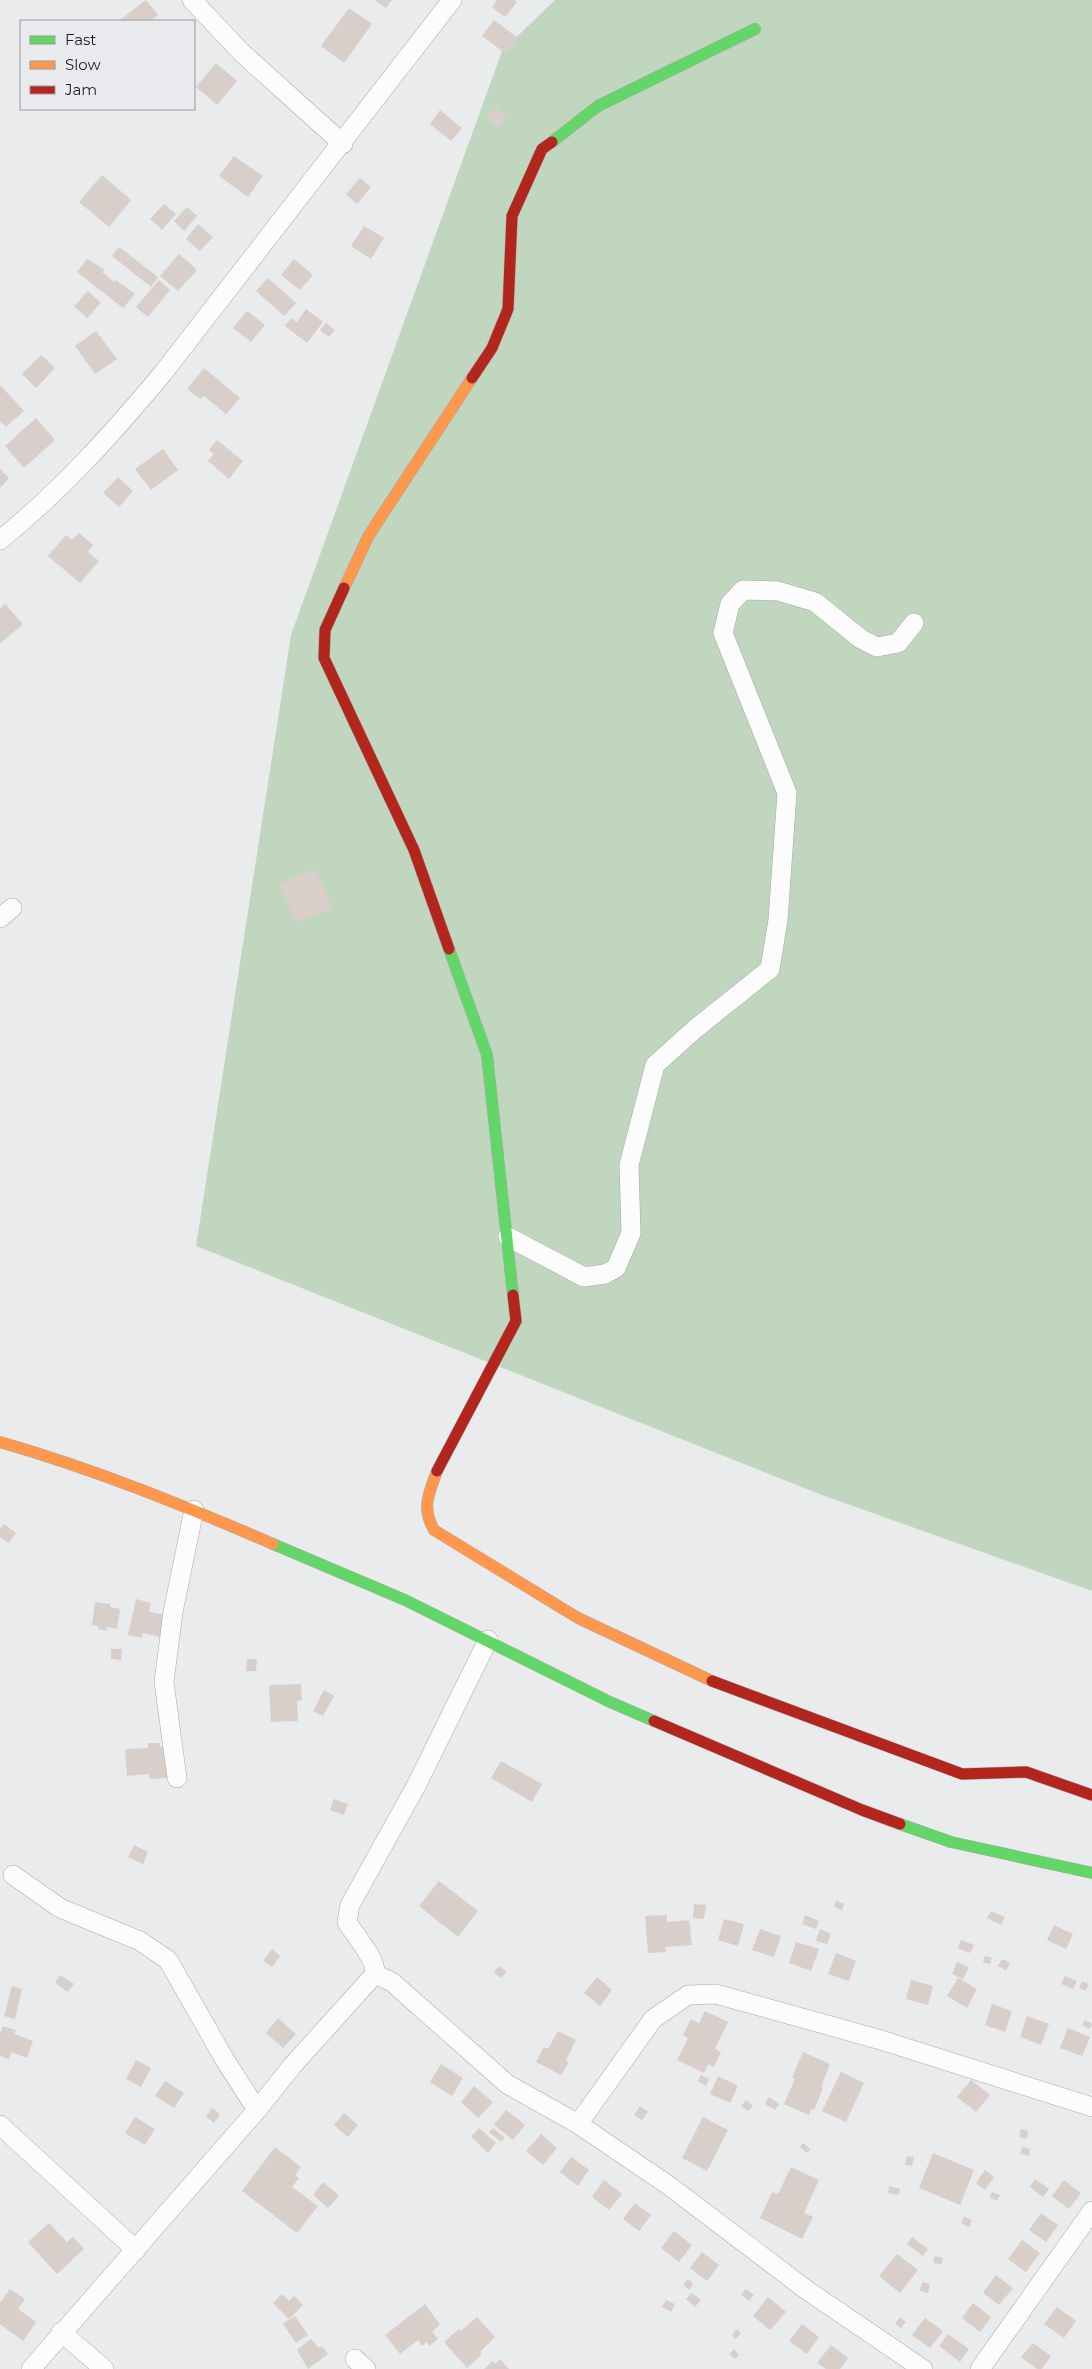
<svg xmlns="http://www.w3.org/2000/svg" width="1092" height="2369" viewBox="0 0 1092 2369" font-family="Montserrat,sans-serif">
  <style>
    .forest { fill: #c1d6be }
    .building { fill: #d8ceca }
    .lines { fill: none; stroke-linecap: round; stroke-linejoin: round }
    .street-casing { stroke: #a7a8a9; stroke-width: 20 }
    .fast-casing { stroke: #a7a8a9; stroke-width: 12 }
    .slow-casing { stroke: #a7a8a9; stroke-width: 12 }
    .jam-casing { stroke: #a7a8a9; stroke-width: 12 }
    .street { stroke: #fcfcfc; stroke-width: 19 }
    .fast { stroke: #63d668; stroke-width: 11 }
    .slow { stroke: #ff974d; stroke-width: 11 }
    .jam { stroke: #b3261e; stroke-width: 11 }
  </style>
  <rect width="100%" height="100%" fill="#eaebed"/>
  <polygon class="forest" points="555,0 1092,0 1092,1591 822,1495 196,1246 291,635 502,51"/>
  <g class="building">
    <polygon points="146,0 158,15 150,21 119,21"/>
    <polygon points="375,0 392,0 386,8"/>
    <polygon points="497,0 514,0 517,2 505,17 492,7"/>
    <polygon points="349,8 372,24 344,63 321,46"/>
    <polygon points="494,20 518,38 506,54 482,36"/>
    <polygon points="216,63 237,81 217,105 196,87"/>
    <polygon points="496,107 507,117 497,128 486,118"/>
    <polygon points="440,110 462,128 451,141 430,124"/>
    <polygon points="234,156 263,176 248,197 219,176"/>
    <polygon points="102,175 131,200 109,227 79,202"/>
    <polygon points="360,178 371,187 357,204 346,194"/>
    <polygon points="164,204 176,214 162,230 150,219"/>
    <polygon points="187,207 197,216 184,231 174,221"/>
    <polygon points="198,224 213,237 200,251 186,239"/>
    <polygon points="364,226 384,238 371,259 351,246"/>
    <polygon points="119,247 158,277 151,287 112,256"/>
    <polygon points="179,254 197,270 178,291 160,276"/>
    <polygon points="87,259 105,270 102,272 114,282 116,280 135,294 123,308 77,272"/>
    <polygon points="294,259 313,275 300,290 281,275"/>
    <polygon points="268,278 296,303 284,316 256,291"/>
    <polygon points="159,280 170,290 148,317 136,307"/>
    <polygon points="88,291 101,303 87,318 74,306"/>
    <polygon points="306,309 323,322 307,343 285,326 291,318 297,322"/>
    <polygon points="247,311 265,325 251,342 233,328"/>
    <polygon points="326,323 335,330 329,337 320,330"/>
    <polygon points="96,331 117,359 95,374 75,346"/>
    <polygon points="41,355 55,368 36,388 22,374"/>
    <polygon points="204,368 240,398 226,414 204,396 200,399 187,389"/>
    <polygon points="0,385 24,411 6,427 0,421"/>
    <polygon points="36,418 55,440 24,468 5,446"/>
    <polygon points="217,440 243,461 229,479 208,461 214,454 209,450"/>
    <polygon points="163,449 178,470 151,490 135,469"/>
    <polygon points="0,469 9,478 0,488"/>
    <polygon points="118,477 133,491 119,507 103,493"/>
    <polygon points="79,533 93,545 88,552 99,561 80,583 48,556 66,535 72,540"/>
    <polygon points="5,604 23,624 0,644 0,609"/>
    <polygon points="315,868 333,908 296,923 279,884"/>
    <polygon points="4,1524 16,1533 9,1543 0,1537 0,1529"/>
    <polygon points="136,1599 151,1603 149,1612 165,1615 160,1637 143,1633 142,1638 128,1635"/>
    <polygon points="95,1602 110,1604 110,1607 120,1609 117,1629 107,1627 107,1631 98,1629 98,1626 92,1625"/>
    <polygon points="111,1649 122,1649 121,1660 111,1659"/>
    <polygon points="247,1659 257,1659 256,1671 246,1671"/>
    <polygon points="301,1684 302,1700 297,1701 298,1721 271,1722 269,1685"/>
    <polygon points="324,1690 334,1696 323,1716 313,1711"/>
    <polygon points="148,1743 159,1743 160,1747 166,1747 168,1778 149,1779 149,1774 127,1776 125,1749 148,1748"/>
    <polygon points="501,1761 542,1784 532,1802 491,1778"/>
    <polygon points="334,1799 348,1804 344,1815 330,1810"/>
    <polygon points="134,1845 148,1852 143,1864 128,1857"/>
    <polygon points="439,1881 478,1911 458,1937 419,1906"/>
    <polygon points="836,1901 844,1904 842,1910 834,1907"/>
    <polygon points="694,1904 706,1905 704,1919 693,1918"/>
    <polygon points="991,1911 1005,1917 1001,1925 987,1918"/>
    <polygon points="667,1915 667,1922 689,1920 692,1945 665,1947 666,1952 648,1953 645,1916"/>
    <polygon points="805,1915 819,1921 816,1929 802,1924"/>
    <polygon points="724,1919 744,1924 738,1946 718,1940"/>
    <polygon points="1054,1925 1073,1934 1066,1949 1047,1940"/>
    <polygon points="760,1929 781,1936 774,1957 752,1950"/>
    <polygon points="820,1929 831,1934 827,1944 816,1941"/>
    <polygon points="961,1940 974,1945 970,1953 958,1948"/>
    <polygon points="796,1942 819,1949 811,1971 789,1963"/>
    <polygon points="272,1949 280,1956 272,1967 263,1961"/>
    <polygon points="836,1953 856,1961 849,1981 828,1974"/>
    <polygon points="985,1956 992,1958 990,1964 983,1962"/>
    <polygon points="1002,1959 1010,1963 1006,1970 998,1966"/>
    <polygon points="957,1962 969,1967 963,1979 952,1974"/>
    <polygon points="499,1966 507,1972 501,1978 494,1973"/>
    <polygon points="60,1975 74,1984 68,1992 55,1983"/>
    <polygon points="1065,1976 1077,1981 1073,1989 1061,1984"/>
    <polygon points="597,1977 612,1990 600,2006 584,1993"/>
    <polygon points="958,1978 977,1989 967,2008 947,1996"/>
    <polygon points="911,1980 933,1986 928,2005 906,1999"/>
    <polygon points="1082,1981 1089,1984 1086,1991 1079,1988"/>
    <polygon points="12,1986 22,1989 15,2019 4,2016"/>
    <polygon points="992,2004 1012,2011 1005,2032 985,2025"/>
    <polygon points="705,2011 728,2022 715,2049 721,2052 714,2067 708,2064 704,2073 677,2060 688,2038 683,2035 691,2019 699,2023"/>
    <polygon points="1027,2016 1049,2024 1041,2045 1020,2037"/>
    <polygon points="278,2018 296,2034 283,2048 266,2033"/>
    <polygon points="1085,2020 1092,2024 1090,2029 1082,2025"/>
    <polygon points="3,2026 16,2030 14,2034 33,2041 27,2058 11,2052 9,2059 0,2056 0,2034"/>
    <polygon points="1068,2028 1090,2037 1082,2056 1060,2048"/>
    <polygon points="558,2031 576,2040 566,2060 569,2062 561,2075 536,2062 544,2047 548,2049"/>
    <polygon points="803,2052 830,2064 821,2087 823,2088 814,2110 811,2109 809,2115 784,2104 795,2079 792,2078"/>
    <polygon points="136,2060 151,2068 141,2087 126,2079"/>
    <polygon points="441,2064 463,2078 452,2096 430,2082"/>
    <polygon points="841,2072 864,2083 846,2122 822,2111"/>
    <polygon points="701,2075 709,2079 706,2086 698,2081"/>
    <polygon points="718,2076 738,2086 730,2103 710,2094"/>
    <polygon points="971,2080 990,2095 976,2112 957,2097"/>
    <polygon points="165,2081 184,2093 174,2108 155,2096"/>
    <polygon points="474,2086 493,2102 478,2118 461,2102"/>
    <polygon points="769,2097 779,2104 775,2110 765,2104"/>
    <polygon points="746,2100 753,2106 748,2111 741,2106"/>
    <polygon points="640,2106 648,2112 642,2120 634,2115"/>
    <polygon points="212,2108 220,2114 214,2123 206,2117"/>
    <polygon points="506,2110 525,2125 513,2140 494,2125"/>
    <polygon points="344,2113 358,2125 348,2137 334,2125"/>
    <polygon points="135,2117 155,2129 145,2145 125,2133"/>
    <polygon points="703,2117 728,2130 707,2171 682,2158"/>
    <polygon points="479,2128 496,2143 488,2153 471,2137"/>
    <polygon points="493,2128 505,2138 501,2142 489,2132"/>
    <polygon points="1021,2129 1028,2131 1027,2139 1019,2137"/>
    <polygon points="541,2134 557,2148 543,2165 526,2151"/>
    <polygon points="803,2143 810,2149 807,2153 800,2147"/>
    <polygon points="275,2147 301,2167 295,2175 299,2178 292,2187 318,2206 297,2233 242,2191"/>
    <polygon points="1022,2147 1030,2149 1029,2156 1020,2154"/>
    <polygon points="933,2153 974,2170 960,2205 919,2188"/>
    <polygon points="907,2156 914,2157 912,2166 905,2165"/>
    <polygon points="571,2157 589,2170 578,2186 560,2172"/>
    <polygon points="791,2167 819,2180 804,2213 813,2217 802,2239 760,2218 772,2192 778,2194"/>
    <polygon points="985,2170 994,2177 985,2190 976,2183"/>
    <polygon points="1035,2179 1049,2189 1043,2197 1030,2187"/>
    <polygon points="604,2180 622,2194 609,2210 592,2197"/>
    <polygon points="1064,2180 1081,2193 1069,2209 1052,2196"/>
    <polygon points="323,2182 339,2196 328,2208 313,2195"/>
    <polygon points="889,2186 900,2189 899,2195 888,2193"/>
    <polygon points="992,2192 1000,2195 997,2201 990,2198"/>
    <polygon points="635,2203 651,2215 639,2231 623,2219"/>
    <polygon points="1041,2213 1058,2225 1046,2242 1029,2230"/>
    <polygon points="964,2217 972,2220 969,2227 961,2223"/>
    <polygon points="49,2223 67,2242 73,2237 84,2249 57,2274 28,2242"/>
    <polygon points="674,2231 692,2245 679,2262 661,2248"/>
    <polygon points="912,2237 928,2249 923,2256 907,2244"/>
    <polygon points="1022,2240 1040,2253 1026,2272 1008,2259"/>
    <polygon points="702,2252 719,2265 707,2281 690,2268"/>
    <polygon points="897,2254 918,2270 900,2293 879,2276"/>
    <polygon points="935,2256 943,2258 942,2264 933,2263"/>
    <polygon points="996,2275 1013,2288 999,2305 983,2293"/>
    <polygon points="688,2279 693,2284 689,2290 683,2285"/>
    <polygon points="922,2282 930,2284 928,2293 920,2291"/>
    <polygon points="10,2289 25,2299 18,2309 36,2322 23,2341 0,2324 0,2303"/>
    <polygon points="746,2289 754,2295 749,2301 741,2295"/>
    <polygon points="692,2293 701,2300 695,2307 686,2299"/>
    <polygon points="282,2294 289,2301 294,2296 303,2305 289,2319 273,2303"/>
    <polygon points="768,2297 786,2312 770,2330 753,2316"/>
    <polygon points="666,2300 675,2304 671,2312 662,2307"/>
    <polygon points="973,2303 991,2317 980,2332 962,2318"/>
    <polygon points="425,2304 440,2325 432,2331 438,2339 429,2346 427,2342 422,2346 418,2340 400,2354 385,2335"/>
    <polygon points="1057,2307 1076,2321 1064,2338 1044,2324"/>
    <polygon points="295,2316 308,2335 296,2343 283,2324"/>
    <polygon points="477,2317 495,2337 480,2352 482,2354 467,2368 444,2342 459,2329 461,2331"/>
    <polygon points="900,2317 906,2322 901,2328 895,2324"/>
    <polygon points="925,2318 943,2331 930,2348 912,2335"/>
    <polygon points="802,2324 819,2337 807,2354 789,2341"/>
    <polygon points="737,2329 741,2333 736,2339 732,2335"/>
    <polygon points="948,2334 969,2349 960,2362 939,2346"/>
    <polygon points="311,2339 319,2348 322,2346 328,2354 308,2369 297,2350"/>
    <polygon points="1033,2343 1051,2356 1042,2369 1037,2369 1021,2357"/>
    <polygon points="831,2345 848,2358 840,2369 826,2369 817,2363"/>
    <polygon points="734,2349 739,2355 735,2359 729,2354"/>
    <polygon points="500,2359 509,2369 484,2369 493,2361 495,2364"/>
  </g>
  <g class="lines">
    <defs>
      <g id="street">
        <polyline points="192,0 242,53 343,144"/>
        <path d="M0,540C61,491 113,433 163,373L452,0"/>
        <polyline points="0,918 12,908"/>
        <polyline points="508,1237 584,1277 605,1274 616,1268 631,1233 629,1165 655,1065 695,1029 770,969 778,920 787,793 723,633 730,604 743,590 778,591 815,602 861,639 877,647 898,643 914,623"/>
        <polyline points="177,1778 164,1682 173,1612 194,1510"/>
        <polyline points="13,1875 60,1908 140,1941 168,1960 225,2060 257,2110"/>
        <polyline points="375,1974 392,1982 507,2084 578,2124 668,2185 808,2291 923,2369"/>
        <polyline points="578,2124 653,2019 688,1995 716,1994 881,2040 1092,2107"/>
        <polyline points="0,2125 136,2250"/>
        <polyline points="61,2332 104,2369"/>
        <polyline points="355,2359 366,2369"/>
        <path d="M31,2369L257,2110L292,2066L375,1974C377,1959 355,1936 347,1922L350,1905L416,1786L488,1640"/>
        <polyline points="980,2369 1092,2211"/>
      </g>
      <g id="fast">
        <polyline points="552,142 598,106 755,29"/>
        <polyline points="449,949 487,1055 513,1295"/>
        <polyline points="273,1544 405,1600 610,1702 654,1721"/>
        <polyline points="900,1824 951,1842 1092,1873"/>
      </g>
      <g id="slow">
        <polyline points="344,588 369,535 472,378"/>
        <path d="M0,1442C94,1469 183,1505 273,1544"/>
        <path d="M437,1471C429,1494 421,1507 434,1530L578,1618L712,1681"/>
      </g>
      <g id="jam">
        <polyline points="472,378 492,348 508,309 512,216 542,149 552,142"/>
        <polyline points="344,588 325,630 324,658 414,850 449,949"/>
        <polyline points="437,1471 516,1321 513,1295"/>
        <polyline points="712,1681 962,1774 1026,1772 1092,1795"/>
        <polyline points="654,1721 862,1810 900,1824"/>
      </g>
    </defs>
    <use href="#street" class="street-casing"/>
    <use href="#fast" class="fast-casing"/>
    <use href="#slow" class="slow-casing"/>
    <use href="#jam" class="jam-casing"/>
    <use href="#street" class="street"/>
    <use href="#fast" class="fast"/>
    <use href="#slow" class="slow"/>
    <use href="#jam" class="jam"/>
  </g>
  <rect x="20" y="20" width="175" height="90" fill="#e9eaee" stroke="#97989b"/>
  <rect x="30" y="36" width="25" height="8" fill="#63d668" stroke="#97989b"/>
  <text x="65" y="45" font-size="15" fill="#1d1d1e">Fast</text>
  <rect x="30" y="61" width="25" height="8" fill="#ff974d" stroke="#97989b"/>
  <text x="65" y="70" font-size="15" fill="#1d1d1e">Slow</text>
  <rect x="30" y="86" width="25" height="8" fill="#b3261e" stroke="#97989b"/>
  <text x="65" y="95" font-size="15" fill="#1d1d1e">Jam</text>
</svg>
